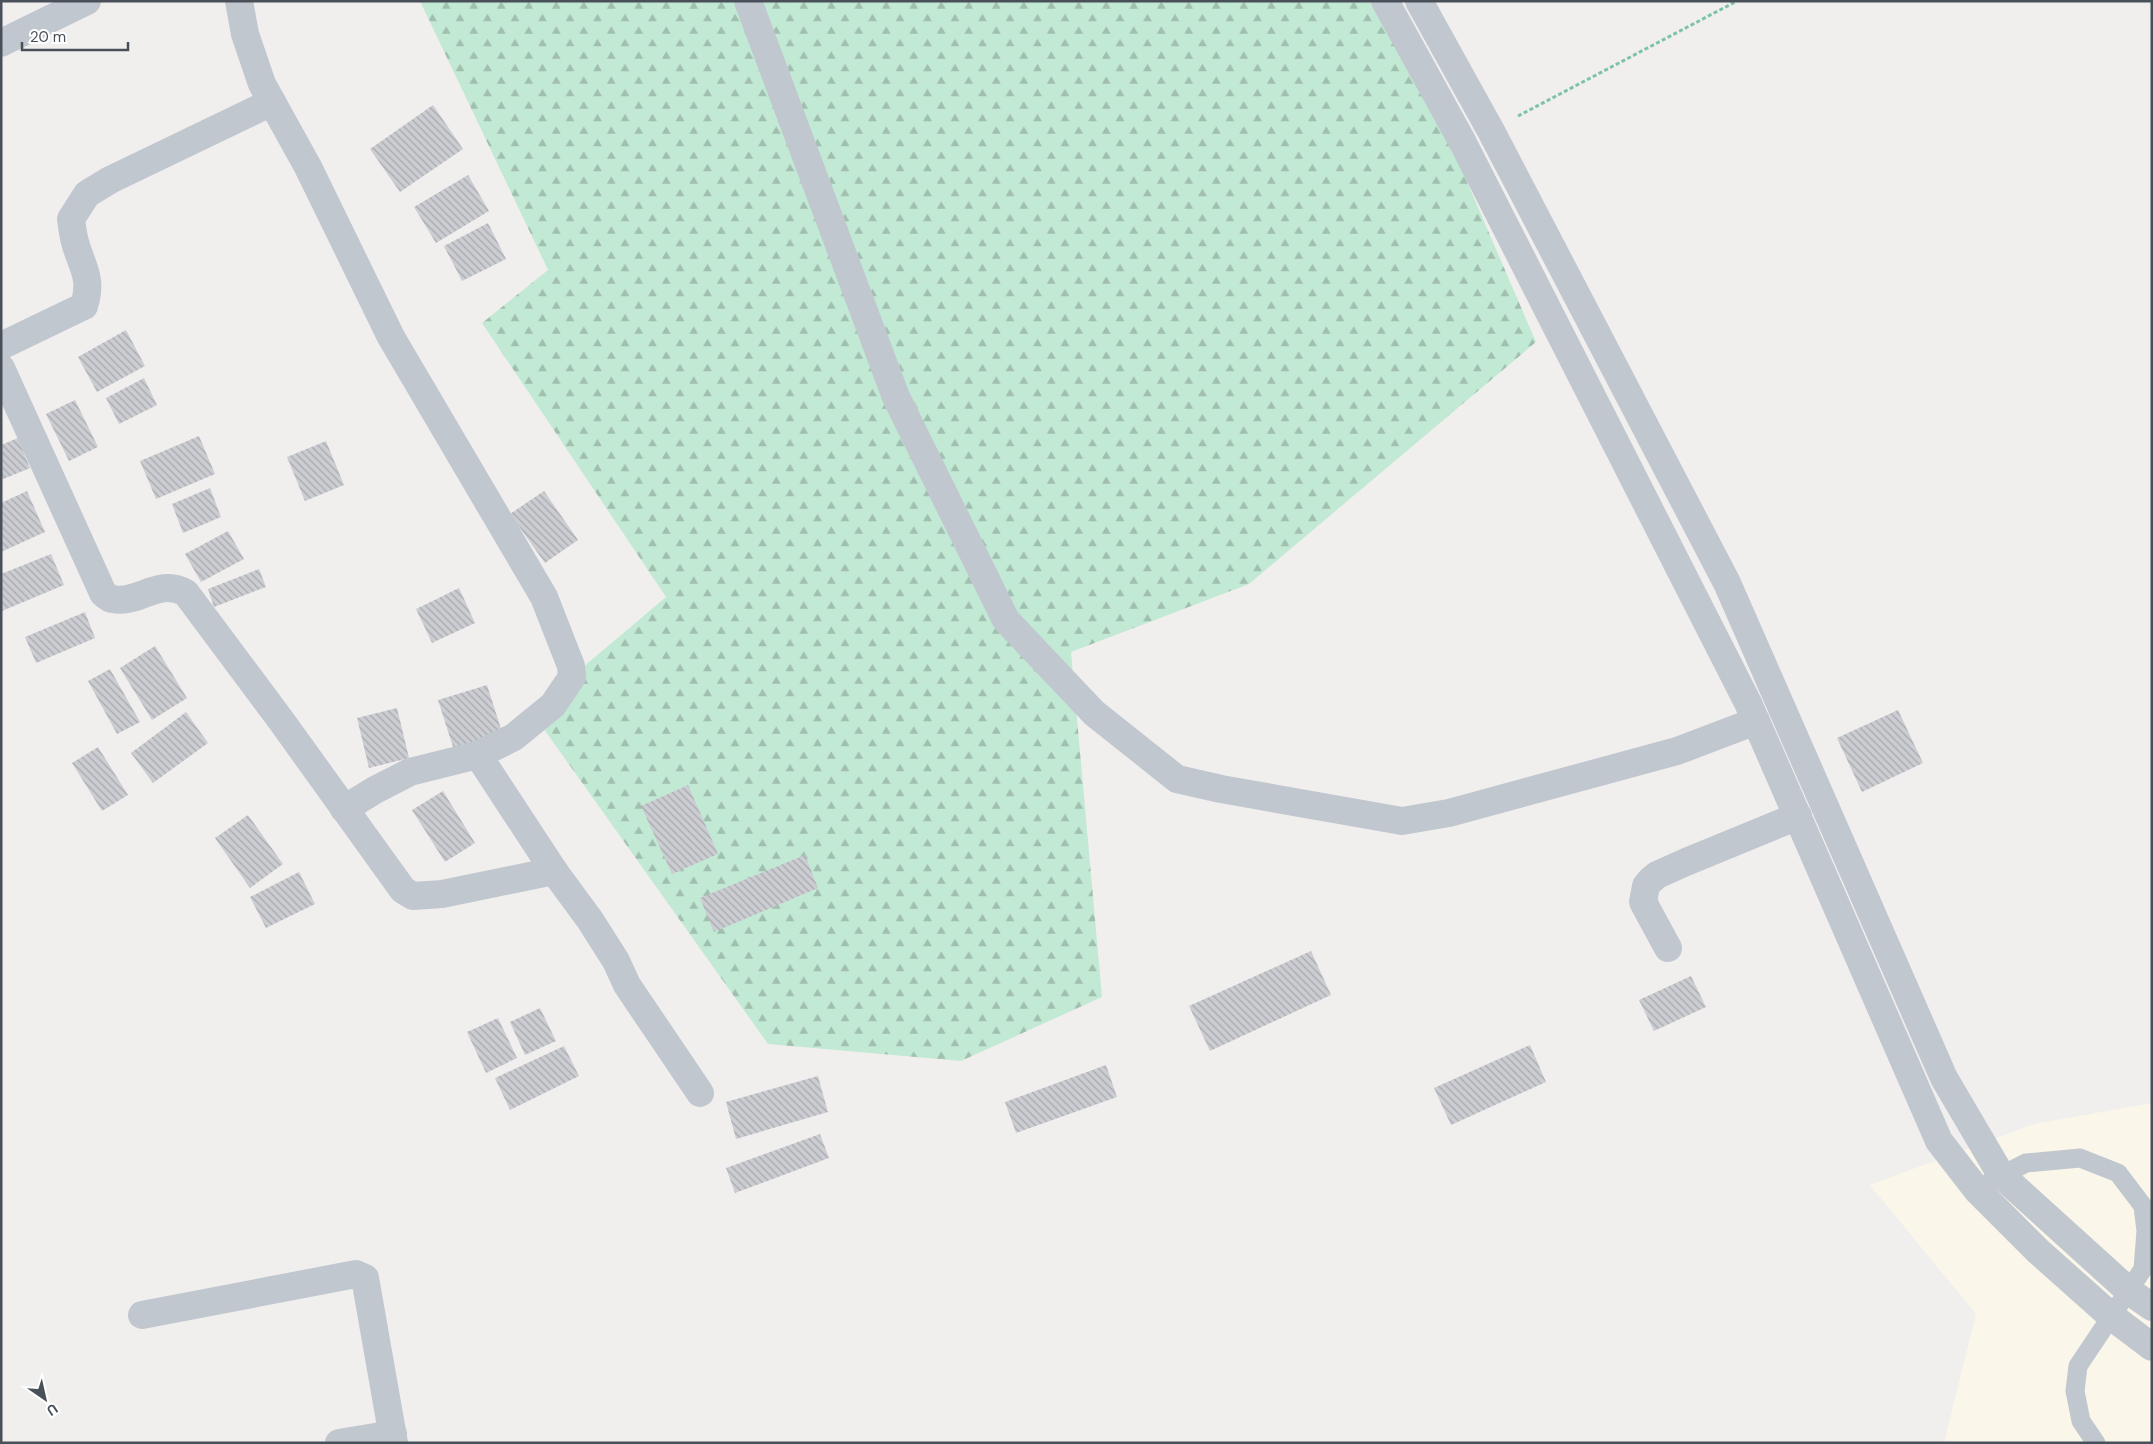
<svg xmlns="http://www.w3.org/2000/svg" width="2153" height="1444" viewBox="0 0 2153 1444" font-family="'DM Sans',sans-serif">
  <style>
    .commercial { fill: #faf6e9 }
    .forest { fill: url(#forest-firs) }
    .building { fill: url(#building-back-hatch) }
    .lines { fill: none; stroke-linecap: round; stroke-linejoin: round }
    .path { stroke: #7ec3a7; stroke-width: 3; stroke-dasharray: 4 2.5; stroke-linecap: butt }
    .lane { stroke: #c1c7cf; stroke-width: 19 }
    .street { stroke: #c1c7cf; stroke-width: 28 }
  </style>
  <defs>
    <pattern id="forest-firs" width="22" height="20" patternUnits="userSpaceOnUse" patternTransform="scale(1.25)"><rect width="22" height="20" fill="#c2e9d4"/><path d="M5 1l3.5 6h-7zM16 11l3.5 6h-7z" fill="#a0bfaf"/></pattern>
    <pattern id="building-back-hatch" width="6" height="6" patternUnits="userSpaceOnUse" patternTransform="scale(1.25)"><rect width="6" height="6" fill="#cccdd2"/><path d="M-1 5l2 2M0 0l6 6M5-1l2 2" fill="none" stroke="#a8a9ad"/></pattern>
  </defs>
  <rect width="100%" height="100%" fill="#f1efee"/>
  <polygon class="commercial" points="2152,1103 2152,1443 1944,1443 1976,1314 1870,1185 2034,1124"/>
  <polygon class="forest" points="420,1 1375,1 1443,126 1536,342 1249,584 1071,652 1102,997 961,1061 768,1044 531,711 666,597 482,323 548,270"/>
  <g class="building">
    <polygon points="433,105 463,149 400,192 370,149"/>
    <polygon points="468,175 489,211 436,243 414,207"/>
    <polygon points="488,223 506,259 462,281 444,246"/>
    <polygon points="126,330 145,366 97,392 78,357"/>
    <polygon points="144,378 157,405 119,424 106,398"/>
    <polygon points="75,400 98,447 69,461 46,414"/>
    <polygon points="199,436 215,474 156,499 140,461"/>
    <polygon points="18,438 30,468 1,480 1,445"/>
    <polygon points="326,441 344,485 305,501 287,457"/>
    <polygon points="210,488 221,517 183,533 172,504"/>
    <polygon points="27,491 45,532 1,552 1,503"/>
    <polygon points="544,491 578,540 545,563 510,514"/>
    <polygon points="228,531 244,559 201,582 185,554"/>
    <polygon points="51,554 64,585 2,611 1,574"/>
    <polygon points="259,569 266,587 214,607 208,589"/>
    <polygon points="459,588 475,623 432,643 416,609"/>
    <polygon points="85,612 95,638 36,663 25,637"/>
    <polygon points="155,646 187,698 152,720 120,668"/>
    <polygon points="110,669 140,722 117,734 88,681"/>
    <polygon points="487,685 503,735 454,750 438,700"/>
    <polygon points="397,708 409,758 369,768 357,718"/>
    <polygon points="1898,710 1923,763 1862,792 1837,738"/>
    <polygon points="186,712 208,743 153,783 131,753"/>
    <polygon points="98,747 128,795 102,811 72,763"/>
    <polygon points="688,785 718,854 672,874 641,806"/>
    <polygon points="443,791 475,843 445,862 412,810"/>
    <polygon points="248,815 283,864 250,888 215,838"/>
    <polygon points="805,855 818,888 714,932 700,898"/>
    <polygon points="299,872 315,904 266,928 250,897"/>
    <polygon points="1311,951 1331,995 1210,1051 1189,1006"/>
    <polygon points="1691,976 1706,1007 1654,1031 1639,1000"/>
    <polygon points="540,1008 556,1041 525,1055 510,1022"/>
    <polygon points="498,1018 517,1058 486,1073 467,1032"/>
    <polygon points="1530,1045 1546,1082 1451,1125 1434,1088"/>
    <polygon points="564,1046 579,1076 510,1110 495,1078"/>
    <polygon points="1106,1065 1117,1097 1016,1133 1005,1102"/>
    <polygon points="818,1076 828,1112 736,1139 726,1102"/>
    <polygon points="820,1134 829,1158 735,1193 726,1168"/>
  </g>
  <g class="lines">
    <polyline class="path" points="1518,116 1737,1"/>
    <polyline class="lane" points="1991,1181 2026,1163 2080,1158 2118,1173 2143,1206 2146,1231 2143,1269 2078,1366 2075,1391 2081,1421 2096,1443"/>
    <g class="street">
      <polyline points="239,1 245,34 262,84 308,167 391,337 544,597 571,666 572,677 553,705 514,737 478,755 410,772 375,790 344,809"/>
      <polyline points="748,1 896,397 1006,620 1094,713 1177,779 1221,789 1402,821 1449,813 1677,751 1756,721"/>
      <polyline points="1385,1 1462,141 1748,703 1939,1141 1977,1190 2038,1251 2111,1316 2152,1347"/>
      <polyline points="1419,1 1491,131 1727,583 1944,1078 2001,1175 2129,1291 2152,1307"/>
      <polyline points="1,43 87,1"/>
      <path d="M1,346L84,306C93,277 82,268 75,242C73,235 72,226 71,219L87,194L110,180L272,102"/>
      <path d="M1,368L103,593C105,595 110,599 113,599C137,605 159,577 186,593L280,719L403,890L413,896L442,894L554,871"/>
      <polyline points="478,755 554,871 590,920 616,961 627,985 700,1093"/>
      <polyline points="1668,948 1643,902 1646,886 1650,881 1657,875 1686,862 1798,816"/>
      <polyline points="142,1315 356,1274 365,1278 394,1443"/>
      <polyline points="339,1443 393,1434"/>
    </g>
  </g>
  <rect width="2153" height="1444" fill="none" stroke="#495059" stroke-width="5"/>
  <g transform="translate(45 1399) rotate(146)" stroke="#ffffff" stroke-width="4" paint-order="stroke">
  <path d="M0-4L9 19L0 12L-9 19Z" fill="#495059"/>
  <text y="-8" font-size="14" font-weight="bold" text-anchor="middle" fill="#495059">U</text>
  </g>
  <path d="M22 42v8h106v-8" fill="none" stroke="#495059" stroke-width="2.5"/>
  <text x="30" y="42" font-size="15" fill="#495059" stroke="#ffffff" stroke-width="4" paint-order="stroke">20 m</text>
</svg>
